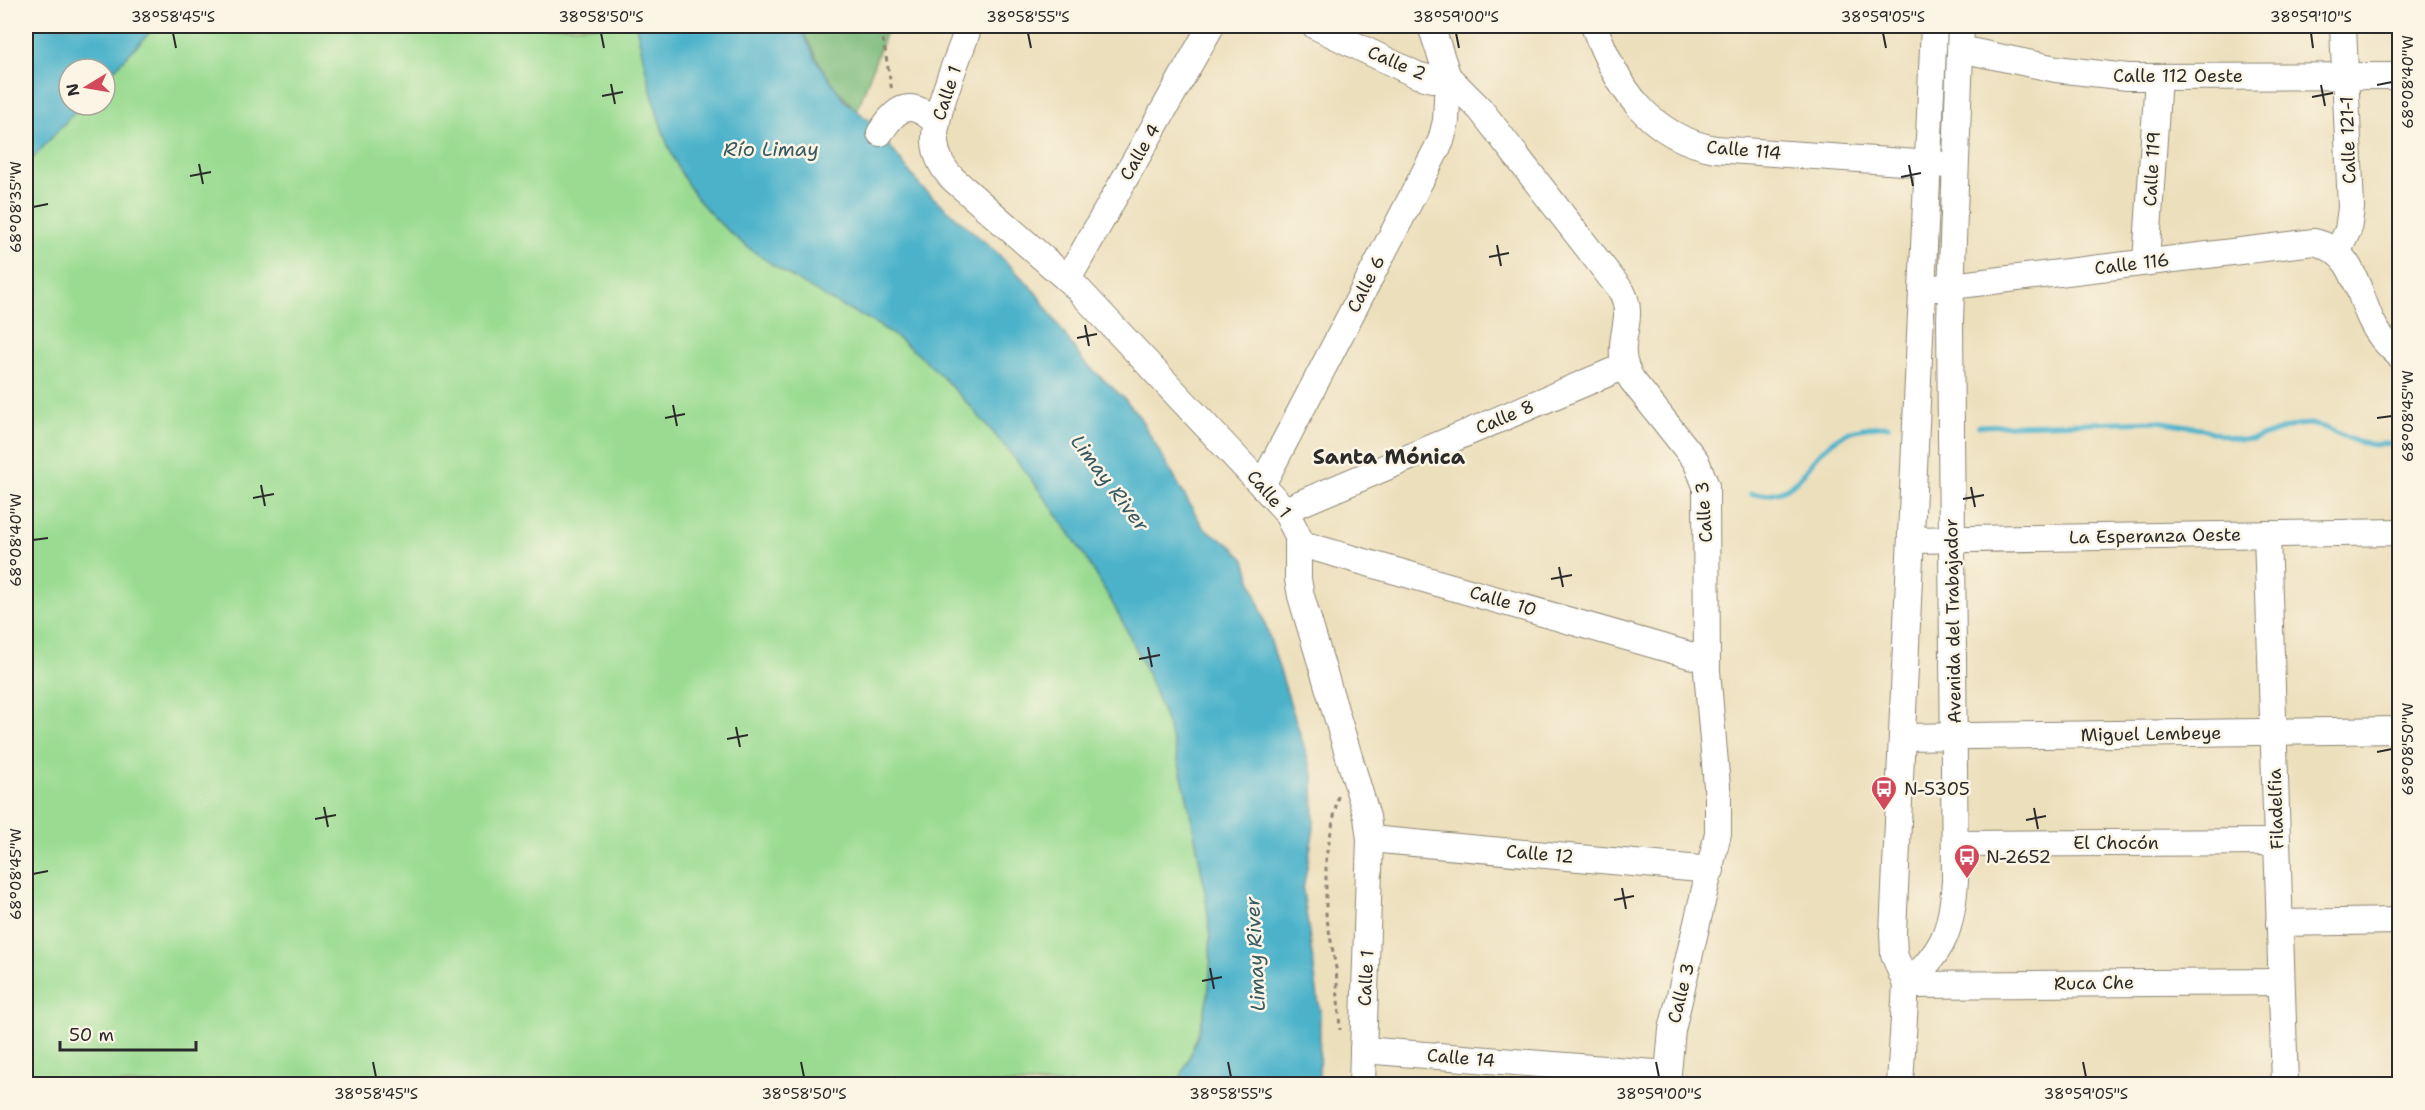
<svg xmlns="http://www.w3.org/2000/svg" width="2425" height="1110" viewBox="0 0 2425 1110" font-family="'Shantell Sans',sans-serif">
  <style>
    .green { fill: #9adb91; stroke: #62835e; stroke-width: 1.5 }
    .forest { fill: #7bbb7b; stroke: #537353; stroke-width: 1.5 }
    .water { fill: #4cb2ca; stroke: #3c6e7a; stroke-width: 1.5 }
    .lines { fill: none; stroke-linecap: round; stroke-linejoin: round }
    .stream { stroke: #4cb2ca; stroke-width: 5 }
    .minor-casing { stroke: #8c8574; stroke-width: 28 }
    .path { stroke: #8c8574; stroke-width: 3; stroke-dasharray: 4.5 4.5; stroke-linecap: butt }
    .minor { stroke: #fff; stroke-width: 26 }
    .ticks { fill: none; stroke: #2b2b2b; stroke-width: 2 }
    .labels { text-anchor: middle; stroke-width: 5; stroke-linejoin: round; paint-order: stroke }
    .street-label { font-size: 18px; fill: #2b2b2b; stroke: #fcf5e5 }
    .poi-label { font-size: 18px; fill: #2b2b2b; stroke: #fcf5e5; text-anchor: start }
    .water-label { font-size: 20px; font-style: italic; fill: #375a63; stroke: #fcf5e5 }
    .quarter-label { font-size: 21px; font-weight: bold; fill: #2b2b2b; stroke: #fcf5e5 }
    .neatline { fill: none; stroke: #2b2b2b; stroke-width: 2 }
    .ticks-label { font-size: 15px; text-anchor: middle; fill: #2b2b2b }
  </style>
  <rect width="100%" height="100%" fill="#fcf5e5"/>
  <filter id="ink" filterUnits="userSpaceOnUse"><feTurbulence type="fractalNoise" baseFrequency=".0167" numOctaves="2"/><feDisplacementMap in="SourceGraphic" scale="12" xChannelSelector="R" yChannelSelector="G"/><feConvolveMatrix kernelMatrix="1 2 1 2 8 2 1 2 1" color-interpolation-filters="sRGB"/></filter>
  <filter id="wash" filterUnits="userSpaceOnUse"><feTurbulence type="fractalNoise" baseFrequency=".008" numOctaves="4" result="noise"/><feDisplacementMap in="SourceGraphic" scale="24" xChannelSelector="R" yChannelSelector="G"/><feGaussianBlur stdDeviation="1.35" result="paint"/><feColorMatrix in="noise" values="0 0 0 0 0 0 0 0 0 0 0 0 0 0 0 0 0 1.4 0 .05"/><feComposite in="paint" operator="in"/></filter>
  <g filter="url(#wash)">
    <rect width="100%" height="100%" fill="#ecdfbc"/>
    <path class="green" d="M156,26H636C650,86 661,155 702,204C737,246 790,277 836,303C847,309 859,314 870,320C898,336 928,361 950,385C1038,476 1118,592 1162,710C1179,754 1188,801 1197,847C1206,892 1214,941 1209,987C1205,1021 1191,1054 1178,1084H26V166L81,105H105V79Z"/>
    <polygon class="forest" points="800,26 888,26 857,111 830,82"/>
    <g class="water">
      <polygon points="26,26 156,26 105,79 105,69 69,69 69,105 81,105 26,166"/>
      <path d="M636,26H800L816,59L844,100L873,124L920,186L995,251L1034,290L1083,361L1124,398L1139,416L1203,527L1233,547L1245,560L1313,775L1314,828L1303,890L1320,1012L1319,1084H1178C1191,1054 1205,1021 1209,987C1214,941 1206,892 1197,847C1188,801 1179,754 1162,710C1118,592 1038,476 950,385C928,361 898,336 870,320C859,314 847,309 836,303C790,277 737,246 702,204C661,155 650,86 636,26Z"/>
    </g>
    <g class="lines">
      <g class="stream">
        <polyline points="1978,426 2157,421 2195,427 2239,440 2254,439 2296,425 2310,424 2323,427 2358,442 2374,445 2400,442"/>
        <path d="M1751,494C1802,498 1800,467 1832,442C1848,429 1868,426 1888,426"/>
      </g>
    </g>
  </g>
  <g filter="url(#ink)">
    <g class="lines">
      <defs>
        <g id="minor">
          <path d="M969,26C960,54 933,114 935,142C936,156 943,169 953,179L1076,287L1285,510L1298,536V579L1301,596L1367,817L1370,839L1362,1084"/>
          <path d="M1431,26L1448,77L1480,109L1622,292C1638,323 1609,344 1632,380L1696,461L1706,486L1707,671L1718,798V833L1672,1030L1667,1084"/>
          <path d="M1594,26C1616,85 1648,137 1715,149L1946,165"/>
          <polyline points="1960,49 2056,69 2128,77 2400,76"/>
          <path d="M880,133C898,105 911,99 937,123"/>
          <polyline points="2338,251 2348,230 2351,208 2343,26"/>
          <polyline points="2146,262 2158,77"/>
          <polyline points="1068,279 1211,26"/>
          <path d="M1935,288L2314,242C2354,251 2356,288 2371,320C2377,334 2387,345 2400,356"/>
          <polyline points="1262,485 1441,141 1446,121 1448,77 1432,79 1417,75 1315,26"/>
          <polyline points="1285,510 1625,366"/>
          <polyline points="2267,534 2285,1084"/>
          <polyline points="1911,540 2400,532"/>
          <polyline points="1298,543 1707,660"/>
          <polyline points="1902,737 2400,730"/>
          <polyline points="1370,839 1711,870"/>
          <polyline points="1956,844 2277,842"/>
          <polyline points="2279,923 2400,921"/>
          <path d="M1906,985C1944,951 1952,930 1955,880L1950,320L1961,26"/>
          <polyline points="1906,985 2281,982"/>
          <polyline points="1363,1050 1667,1074"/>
          <polyline points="1900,1084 1906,985 1894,954 1893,933 1934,26"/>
        </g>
      </defs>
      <use href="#minor" class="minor-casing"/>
      <g class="path">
        <polyline points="871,26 883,39 892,91"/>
        <polyline points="1338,796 1326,857 1326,914 1336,968 1340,1030"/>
      </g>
      <use href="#minor" class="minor"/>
    </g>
  </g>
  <path class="ticks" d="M173,33L176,48M601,33L604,48M1028,33L1031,48M1456,33L1459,48M1883,33L1886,48M2311,33L2313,48M611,84L615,104M2321,85L2325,106M2377,85L2392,82M602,96L623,92M2312,97L2333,93M199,164L203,184M1909,165L1913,186M190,176L211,172M1901,177L1921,173M33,207L48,204M1497,245L1501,266M1489,257L1509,253M1085,325L1089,346M1077,338L1097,334M673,405L677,426M665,418L685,414M2377,418L2392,416M261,485L265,506M1971,487L1975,507M253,498L274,494M1963,499L1984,495M33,540L48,538M1559,567L1563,587M1551,579L1572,575M1148,647L1152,667M1139,659L1160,655M736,727L740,747M727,739L748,735M2377,752L2392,749M324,807L328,827M2034,808L2038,829M315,819L336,815M2026,820L2046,816M33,874L48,871M1622,888L1626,909M1614,900L1634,896M1210,968L1214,989M1202,981L1222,977M373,1062L376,1077M801,1062L804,1077M1228,1062L1231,1077M1656,1062L1659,1077M2083,1062L2086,1077"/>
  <defs>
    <symbol id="bus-pin" viewBox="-11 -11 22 30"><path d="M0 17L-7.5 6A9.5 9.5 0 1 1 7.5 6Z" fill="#d1495b" stroke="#fcf5e5"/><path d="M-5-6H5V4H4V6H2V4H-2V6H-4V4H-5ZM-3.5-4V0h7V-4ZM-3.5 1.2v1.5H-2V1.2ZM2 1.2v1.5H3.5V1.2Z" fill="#fff"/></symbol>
  </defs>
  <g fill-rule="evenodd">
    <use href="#bus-pin" x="1869" y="774" width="30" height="40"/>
    <use href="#bus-pin" x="1952" y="842" width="30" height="40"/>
  </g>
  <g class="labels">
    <g class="street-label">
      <text transform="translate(1397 63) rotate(23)" y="6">Calle 2</text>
      <text x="2178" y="82">Calle 112 Oeste</text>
      <text transform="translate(947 93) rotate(-72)" y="6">Calle 1</text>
      <text transform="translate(2348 140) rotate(-92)" y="6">Calle 121-1</text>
      <text transform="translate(1744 150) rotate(5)" y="6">Calle 114</text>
      <text transform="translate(1140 152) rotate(-60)" y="6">Calle 4</text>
      <text transform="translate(2152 169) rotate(-87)" y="6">Calle 119</text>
      <text transform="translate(2132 264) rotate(-7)" y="6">Calle 116</text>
      <text transform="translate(1366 284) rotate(-63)" y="6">Calle 6</text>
      <text transform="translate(1505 417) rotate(-23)" y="6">Calle 8</text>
      <text transform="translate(1269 494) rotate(49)" y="6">Calle 1</text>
      <text transform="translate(1704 512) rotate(-94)" y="6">Calle 3</text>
      <text transform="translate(2155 536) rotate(-1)" y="6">La Esperanza Oeste</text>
      <text transform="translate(1503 601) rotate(16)" y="6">Calle 10</text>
      <text transform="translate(1953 621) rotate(-91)" y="6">Avenida del Trabajador</text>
      <text transform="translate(2151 734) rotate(-1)" y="6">Miguel Lembeye</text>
      <text transform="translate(2276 809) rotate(-92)" y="6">Filadelfia</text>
      <text x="2116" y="849">El Chocón</text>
      <text transform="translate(1540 854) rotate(5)" y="6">Calle 12</text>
      <text transform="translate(1366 978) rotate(-87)" y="6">Calle 1</text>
      <text transform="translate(2094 983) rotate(-1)" y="6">Ruca Che</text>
      <text transform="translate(1681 993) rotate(-76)" y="6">Calle 3</text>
      <text transform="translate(1461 1058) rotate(5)" y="6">Calle 14</text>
    </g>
    <g class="poi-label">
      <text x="1904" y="795">N-5305</text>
      <text x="1986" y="863">N-2652</text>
    </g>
    <g class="water-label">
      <text x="771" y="156">Río Limay</text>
      <text transform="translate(1110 483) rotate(53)" y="7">Limay River</text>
      <text transform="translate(1255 954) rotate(-93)" y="7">Limay River</text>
    </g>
    <g class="quarter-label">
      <text x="1389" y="464">Santa Mónica</text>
    </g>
  </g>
  <rect width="2425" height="1110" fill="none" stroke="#fcf5e5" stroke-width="66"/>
  <g transform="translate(87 87) rotate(259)"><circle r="28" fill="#fcf5e5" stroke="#a8a49b" stroke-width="1.5"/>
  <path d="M0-4.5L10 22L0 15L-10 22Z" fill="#d1495b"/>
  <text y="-9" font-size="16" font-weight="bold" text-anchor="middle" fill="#2b2b2b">N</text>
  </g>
  <path d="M60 1041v9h136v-9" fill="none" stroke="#2b2b2b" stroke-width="3"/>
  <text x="69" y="1041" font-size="18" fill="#2b2b2b" stroke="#fcf5e5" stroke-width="4.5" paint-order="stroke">50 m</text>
  <rect x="33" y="33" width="2359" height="1044" class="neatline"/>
  <g class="ticks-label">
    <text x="173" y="22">38°58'45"S</text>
    <text x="601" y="22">38°58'50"S</text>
    <text x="1028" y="22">38°58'55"S</text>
    <text x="1456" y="22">38°59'00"S</text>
    <text x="1883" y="22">38°59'05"S</text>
    <text x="2311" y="22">38°59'10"S</text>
    <text transform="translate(2408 82) rotate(-90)" y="5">68°08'40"W</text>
    <text transform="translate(16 207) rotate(-90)" y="5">68°08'35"W</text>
    <text transform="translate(2408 416) rotate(-90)" y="5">68°08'45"W</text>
    <text transform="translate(16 540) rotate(-90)" y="5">68°08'40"W</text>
    <text transform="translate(2408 749) rotate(-90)" y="5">68°08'50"W</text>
    <text transform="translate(16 874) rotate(-90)" y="5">68°08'45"W</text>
    <text x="376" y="1099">38°58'45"S</text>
    <text x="804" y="1099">38°58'50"S</text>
    <text x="1231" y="1099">38°58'55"S</text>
    <text x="1659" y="1099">38°59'00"S</text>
    <text x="2086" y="1099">38°59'05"S</text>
  </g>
</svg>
